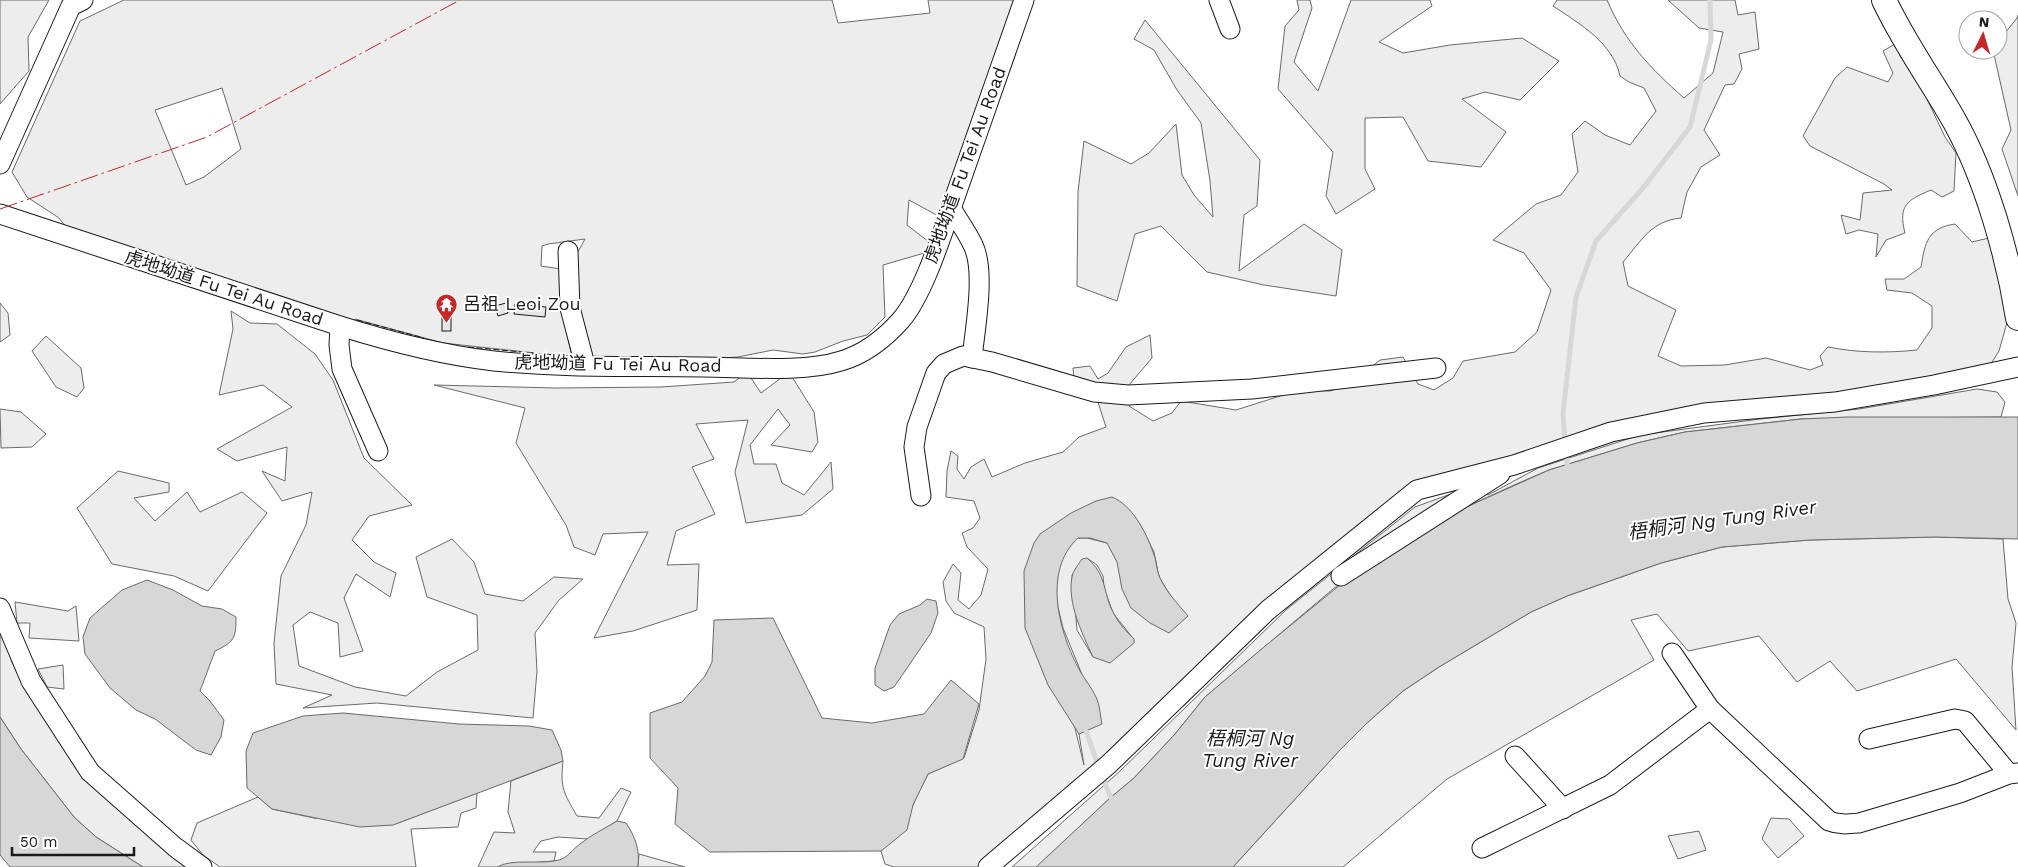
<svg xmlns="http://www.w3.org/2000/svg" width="2018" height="867" viewBox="0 0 2018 867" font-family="'Work Sans','Noto Sans SC',sans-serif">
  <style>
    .green { fill: #ededed; stroke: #6a6a6a; fill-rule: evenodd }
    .water { fill: #d7d7d7; stroke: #6a6a6a }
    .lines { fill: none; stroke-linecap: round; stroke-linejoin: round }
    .stream { stroke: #d7d7d7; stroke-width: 5 }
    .building { fill: #e6e6e6; stroke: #1a1a1a }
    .minor-casing { stroke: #1a1a1a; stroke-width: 21 }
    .major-casing { stroke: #1a1a1a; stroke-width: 26 }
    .minor { stroke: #fff; stroke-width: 19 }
    .major { stroke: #fff; stroke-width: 24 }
    .fence { stroke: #1a1a1a; stroke-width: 1; stroke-dasharray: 6 2.5; stroke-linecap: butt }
    .power { stroke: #c62828; stroke-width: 1; stroke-dasharray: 18 4 2.5 4; stroke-linecap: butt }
    .labels { text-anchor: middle; stroke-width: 4; stroke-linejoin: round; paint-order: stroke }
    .street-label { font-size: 18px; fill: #1a1a1a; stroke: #fff }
    .poi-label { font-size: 18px; fill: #1a1a1a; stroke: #fff; text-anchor: start }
    .water-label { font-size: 19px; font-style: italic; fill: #1a1a1a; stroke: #fff }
  </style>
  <rect width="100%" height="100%" fill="#fff"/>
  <g class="green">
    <polygon points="0,0 49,0 28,37 29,71 0,104"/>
    <path d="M124,0H832L838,23L930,13L928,0H1019L953,224L909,200L907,225L938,249L883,265L885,317L867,335L843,341L815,352L803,354L773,350L738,357L692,360L592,359L565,325L572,357L443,343L355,319L354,321L69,231L59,218L27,197L12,172L80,21ZM222,88L241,149L204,177L186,185L155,110ZM585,239L568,270L541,266L542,246L548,244Z"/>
    <polygon points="1297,0 1310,0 1312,8 1294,62 1318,91 1351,0 1430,0 1432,6 1379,42 1403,53 1450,45 1522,38 1559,61 1520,100 1485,92 1462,99 1506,132 1481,167 1428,161 1403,117 1365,118 1365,169 1375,189 1336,214 1326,196 1333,152 1278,89 1285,26 1299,10"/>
    <path d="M1557,0H1607C1625,42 1650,68 1684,98L1713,73L1723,32L1699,28L1668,0H1735L1738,15L1755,12L1759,49L1739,54L1742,69L1734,84L1725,85L1704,130L1720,155L1701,167L1687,192L1681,218C1651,221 1642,240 1623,262L1628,286L1676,310L1658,356L1681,366L1725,365L1766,358L1810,370L1823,365L1820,356L1828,347C1858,353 1887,353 1917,350L1932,328V306L1912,293L1887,290L1885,279H1904L1921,267C1925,242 1928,228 1955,224L1972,242L1993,237L2010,312L1999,351L1984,375L1665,421L1417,490L988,867H894L885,864L881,851L904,827L915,800L928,774L964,758L979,710L986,659L984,627L954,613L946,601L943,582L953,564L961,573L958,600L969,609L981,595L988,569L967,547L962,533L973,528L980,518L974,501L946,497L947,471L951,451L958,456L957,469L964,479L971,467L984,459L992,477L1025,463L1063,452L1079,437L1106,427L1098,402L1074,380L1073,368L1090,366L1098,379L1108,373L1126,347L1150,335L1152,358L1129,385V406L1153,421L1172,413L1181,401L1236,410L1299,390L1330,391L1349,385L1380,360L1403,357L1418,384L1434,390L1453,378L1463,361L1515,352L1537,332L1551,290L1524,253L1493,240L1536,204L1561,195L1578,172L1572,134L1585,121L1605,135L1630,145L1656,111L1644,88L1629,82L1620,76C1613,43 1580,24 1553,6ZM1139,523L1154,552L1159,577L1172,598L1107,543L1087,538H1077L1065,547L1053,587L1063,628L1101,721L1079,734L1084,765L1075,728L1040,534ZM1087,558L1097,565L1103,576L1104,588L1113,613L1132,637L1093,657L1077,630L1072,575Z"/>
    <polygon points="2018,15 2018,196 2002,149 2011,130 1993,50 1998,50 1998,42 2017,18"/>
    <polygon points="1145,20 1260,160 1257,206 1244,215 1239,271 1304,224 1342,250 1336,296 1264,285 1207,272 1161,226 1135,234 1117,301 1077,286 1078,192 1084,141 1131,164 1149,153 1176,124 1182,175 1194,195 1213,217 1210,181 1201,123 1177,90 1154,50 1134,39"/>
    <path d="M1900,41V56L1916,76L1945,137L1956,153L1954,191L1942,197L1931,190C1907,200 1898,205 1905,233L1886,240L1876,257L1878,234L1859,230L1846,234L1841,215L1860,220L1863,193L1892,190L1884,184L1810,146L1803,136L1835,78L1847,67L1888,82L1893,73L1883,51Z"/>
    <polygon points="0,303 8,313 10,335 0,342"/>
    <polygon points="231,311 250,323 277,324 315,354 333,380 364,458 412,505 369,516 352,540 374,562 396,573 390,597 356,574 344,598 363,651 340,657 338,623 310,612 293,625 299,666 355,687 406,696 437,672 478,650 477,615 427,597 416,557 452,539 474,562 485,594 523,601 554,577 583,579 559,600 535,633 537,671 533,718 377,703 303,708 332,695 276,684 274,643 281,576 306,525 312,492 282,501 262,471 285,481 287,447 237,461 217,449 292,407 263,385 219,395 233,329"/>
    <polygon points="46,336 81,368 84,388 77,397 56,387 32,351"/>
    <polygon points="747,372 761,393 789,372 814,412 818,442 812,452 771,445 790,425 778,409 750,445 754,464 776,464 782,483 804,495 831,462 833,489 802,515 746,523 735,472 748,420 696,424 714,459 692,467 715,514 676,531 667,565 699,564 697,610 633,631 594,638 648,532 603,534 595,555 574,547 566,525 516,443 525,408 434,385 556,388 661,387 734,382"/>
    <polygon points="1977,389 1997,392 2005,402 2001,417 1801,419 1685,432 1637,443 1598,455 1549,470 1514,485 1462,509 1357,571 1333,589 1205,697 1175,734 1134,778 1110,798 1039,865 1036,867 1012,867 1119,772 1287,609 1415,507 1481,483 1488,495 1538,468 1640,435 1760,419 1859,409"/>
    <polygon points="0,409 21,412 46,434 32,447 1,448"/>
    <polygon points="118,471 169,483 169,492 134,498 155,521 187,492 200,512 242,492 267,513 208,591 174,576 112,564 77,508"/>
    <polygon points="1935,537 2003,539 2008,599 2016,623 2012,667 2016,730 1956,659 1857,691 1830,661 1797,682 1759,636 1688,651 1657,614 1631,620 1654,660 1447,779 1343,867 1233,867 1339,751 1367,723 1403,691 1439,667 1531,612 1567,596 1661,563 1722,547 1810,540"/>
    <polygon points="15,602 68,611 76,606 79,641 29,638 30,623 17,623"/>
    <polygon points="0,633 7,637 16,659 11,660 23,685 85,778 186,867 143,867 96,837 74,817 21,749 0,717"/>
    <polygon points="63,665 64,689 47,687 38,669"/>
    <path d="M563,761C560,789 564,793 577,816L599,818L621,788L631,792L617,821L588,839L558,837L541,841L533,852H556L554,861L503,865L500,867H478L494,832L515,833L508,812L511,781Z"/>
    <polygon points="477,793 476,808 461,813 458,827 411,829 416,867 220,867 203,855 191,840 197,823 258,797 272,809 314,818 398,823"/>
    <polygon points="1771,818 1789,819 1804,836 1778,858 1762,839"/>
    <polygon points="1699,831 1706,850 1678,859 1668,836"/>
    <polygon points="639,854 685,867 636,867 638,866"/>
  </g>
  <g class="water">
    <polygon points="1847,417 2018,417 2018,539 1935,537 1810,540 1722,547 1661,563 1567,596 1531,612 1439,667 1403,691 1367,723 1339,751 1233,867 1036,867 1110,798 1134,778 1175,734 1205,697 1264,647 1357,571 1462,509 1549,470 1637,443 1685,432 1801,419"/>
    <path d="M1112,497C1132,505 1146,532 1153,552C1157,560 1156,570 1160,578C1167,593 1178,604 1188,616L1169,633L1150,623L1131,608L1122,589L1117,562L1107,543L1090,538H1078C1042,571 1059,633 1080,671C1085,680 1092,688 1096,697C1100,705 1100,715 1102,724L1079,734L1048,685L1025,628L1024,571L1034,543L1040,534L1071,513L1096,501Z"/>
    <path d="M1087,558C1108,576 1102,592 1114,614C1119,624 1126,631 1134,639V643L1110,663L1093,657C1082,633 1067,603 1072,577C1073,571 1078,565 1082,559Z"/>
    <path d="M147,580L173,590L202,606L222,609L236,617C236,637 235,642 215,651L200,691L210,701L224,720L221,737L211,755L196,750L155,719L136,710L110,688L85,654L83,637L90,618L122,590Z"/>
    <polygon points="927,599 936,601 938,613 931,633 894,687 884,691 875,685 875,668 890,625 899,614 920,605"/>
    <polygon points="773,618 822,718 872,723 924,714 951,680 979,704 963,759 928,774 913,805 907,830 881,851 710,852 675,824 678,788 650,758 650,713 682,702 705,676 712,662 714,620"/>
    <polygon points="343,713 459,724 529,726 552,730 561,750 563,761 393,825 360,827 272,809 247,788 246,751 253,733 303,716"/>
    <polygon points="0,717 21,749 74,817 96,837 143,867 10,867 0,855"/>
    <path d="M617,821L626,823C635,836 640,850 638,866L636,867H497C513,858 540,865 559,860C567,858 573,849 580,844C591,835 604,829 617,821Z"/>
  </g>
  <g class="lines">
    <g class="stream">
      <polyline points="1565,444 1563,413 1576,297 1596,241 1643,188 1690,127 1711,40 1710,0"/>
      <polyline points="1566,452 1568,471"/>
      <polyline points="1084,725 1099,768"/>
      <polyline points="1102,776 1113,803"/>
    </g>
  </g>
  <g class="building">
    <polygon points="506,303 508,313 498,316 495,306"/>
    <polygon points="515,304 546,307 545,317 514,314"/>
    <rect x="442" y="315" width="9" height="16"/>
  </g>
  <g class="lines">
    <defs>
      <g id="minor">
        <polyline points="1219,0 1230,29"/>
        <polyline points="0,164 71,6 83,0"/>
        <path d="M951,208C958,220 967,232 973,245C986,271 975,329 972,358"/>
        <path d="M0,214L340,326C391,342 441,355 494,361C563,368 633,366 702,367C743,367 803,373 841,361C865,354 885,338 901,320C924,293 943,231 955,197C978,131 1001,66 1024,0"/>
        <polyline points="568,251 570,308 585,365"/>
        <polyline points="340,326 339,345 342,369 378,451"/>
        <polyline points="921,496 914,447 917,427 936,373 944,364 963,356 992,362 1094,392 1128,395 1252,389 1436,368"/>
        <polyline points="1341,576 1500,474"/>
        <polyline points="0,608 31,681 90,772 175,847 202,867"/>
        <path d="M1672,653L1710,709L1829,821C1839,825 1848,824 1859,823L1960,793L2009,774L2018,773"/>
        <polyline points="1869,739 1955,719 1965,721 2009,774"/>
        <polyline points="1515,756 1563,809"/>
        <polyline points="1482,848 1610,785 1710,709"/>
        <polyline points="988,867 1109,764 1268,610 1417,490 1514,465 1611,432 1704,413 1835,402 1934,385 2018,367"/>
      </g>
      <path id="major" d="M1884,0C1904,43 1932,81 1955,122C1986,178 2008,255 2018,318"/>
    </defs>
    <use href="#minor" class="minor-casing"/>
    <use href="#major" class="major-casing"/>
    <use href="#minor" class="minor"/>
    <use href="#major" class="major"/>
    <g class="fence">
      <polyline points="357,320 424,338"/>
      <polyline points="468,347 554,355"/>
    </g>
    <polyline class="power" points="0,209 207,137 460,0"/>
  </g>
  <defs>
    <symbol id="temple-pin" viewBox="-11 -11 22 30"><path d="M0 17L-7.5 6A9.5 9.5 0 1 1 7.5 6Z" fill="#c62828" stroke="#fff"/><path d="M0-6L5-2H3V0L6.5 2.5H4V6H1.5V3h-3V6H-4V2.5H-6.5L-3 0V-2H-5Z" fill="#fff"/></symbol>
  </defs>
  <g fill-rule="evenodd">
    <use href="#temple-pin" x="434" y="292" width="25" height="34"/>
  </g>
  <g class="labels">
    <g class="street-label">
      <text transform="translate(965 165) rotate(-70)" y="6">虎地坳道 Fu Tei Au Road</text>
      <text transform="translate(224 288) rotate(18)" y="6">虎地坳道 Fu Tei Au Road</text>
      <text transform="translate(618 364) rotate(1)" y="6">虎地坳道 Fu Tei Au Road</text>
    </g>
    <g class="poi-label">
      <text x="463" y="310">呂祖 Leoi Zou</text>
    </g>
    <g class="water-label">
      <text transform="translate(1722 519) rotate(-8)" y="7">梧桐河 Ng Tung River</text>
      <text x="1250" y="745">梧桐河 Ng<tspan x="1250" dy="22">Tung River</tspan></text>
    </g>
  </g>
  <g transform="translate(1983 35) rotate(5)"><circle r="24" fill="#ffffff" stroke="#a3a3a3"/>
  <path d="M0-4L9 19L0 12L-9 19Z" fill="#c62828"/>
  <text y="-8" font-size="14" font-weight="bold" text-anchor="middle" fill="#1a1a1a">N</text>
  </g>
  <path d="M12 847v8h122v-8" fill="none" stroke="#1a1a1a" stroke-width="2.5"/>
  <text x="20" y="847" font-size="15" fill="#1a1a1a" stroke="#ffffff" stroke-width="4" paint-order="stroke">50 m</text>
</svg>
